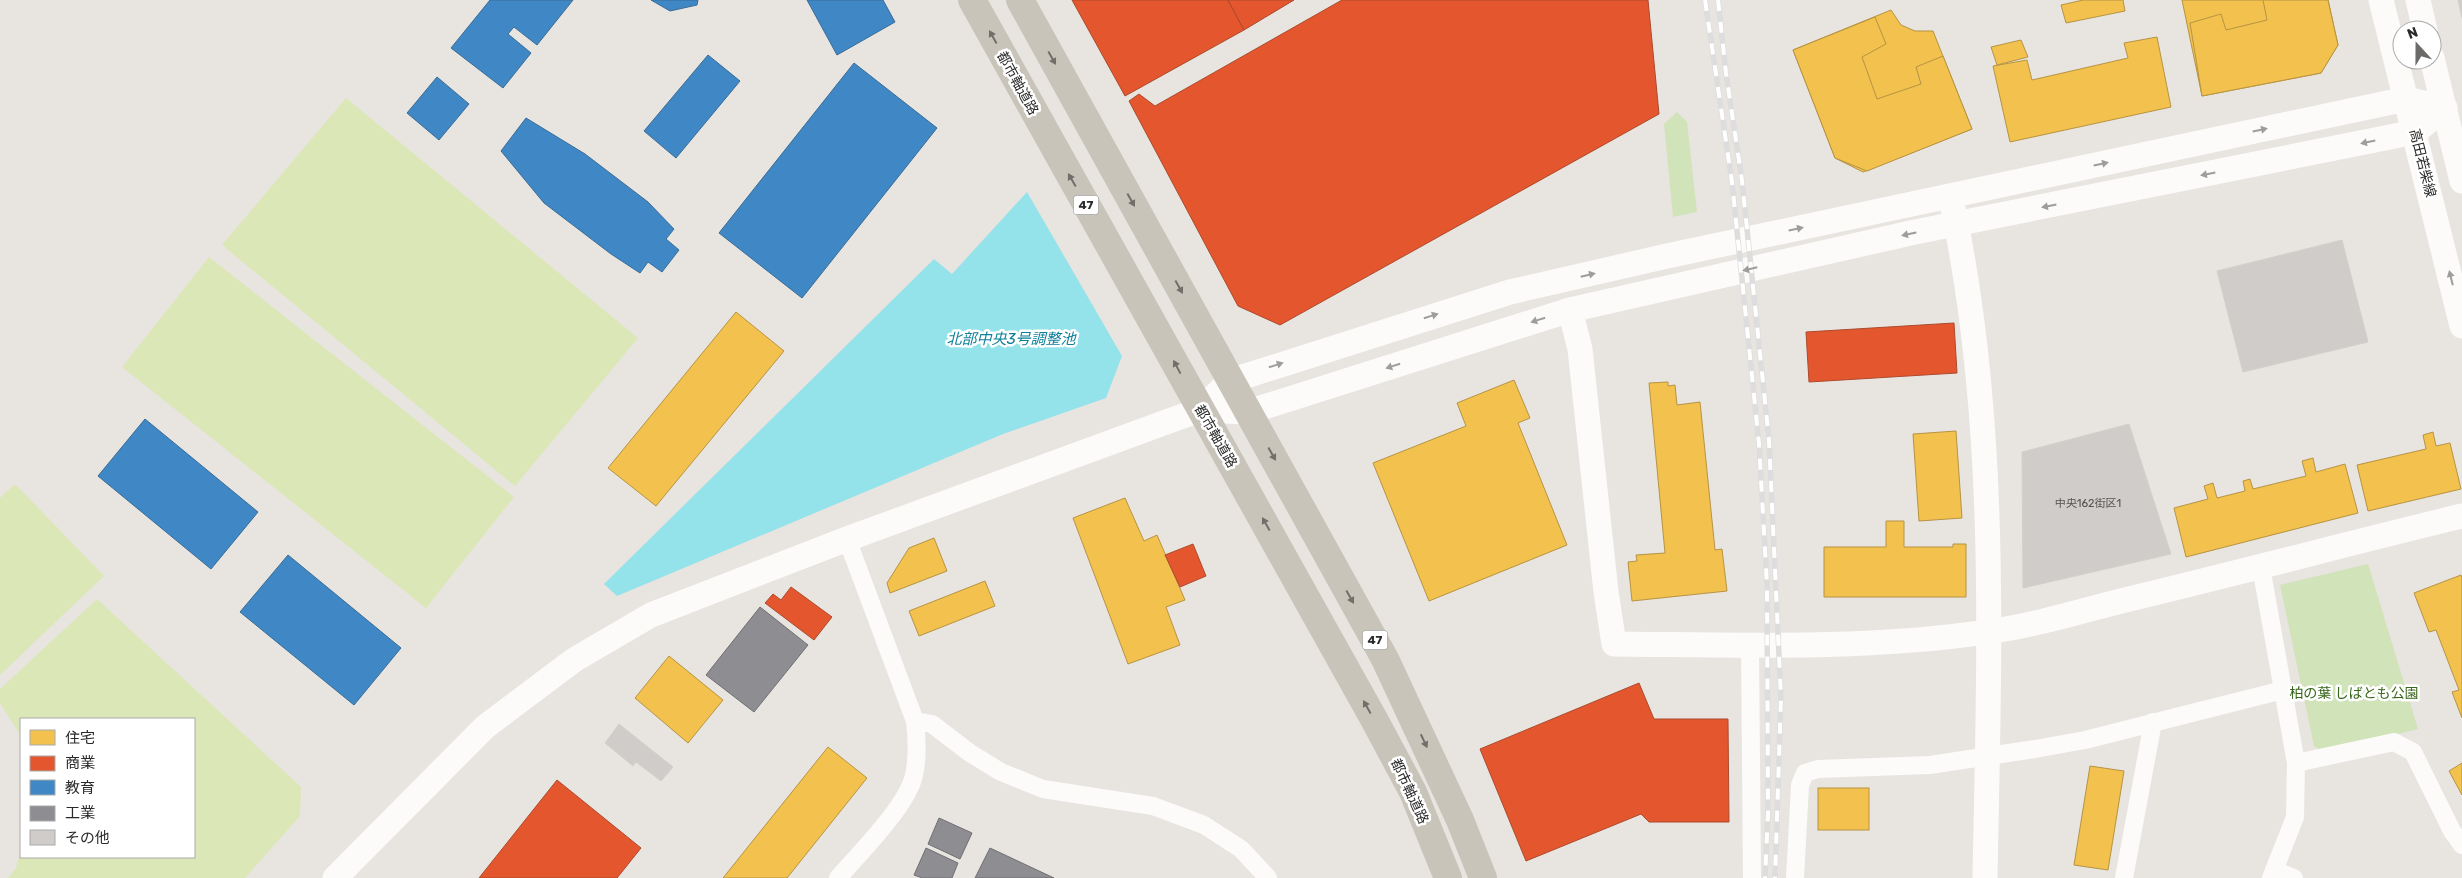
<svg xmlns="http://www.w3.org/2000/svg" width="2462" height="878" viewBox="0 0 2462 878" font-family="Rubik,'Noto Sans JP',sans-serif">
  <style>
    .green { fill: #d1e3b9 }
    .pitch { fill: #dce7b7 }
    .water { fill: #94e2ea }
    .homes { fill: #f2c14e; stroke: #b69443 }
    .shops { fill: #e4572e; stroke: #ac4a2d }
    .schools { fill: #3f88c5; stroke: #396c96 }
    .industry { fill: #8d8d92; stroke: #6f6f73 }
    .building { fill: #cfccc9; stroke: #d3cfcc }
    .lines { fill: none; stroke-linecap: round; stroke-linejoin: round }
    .street { stroke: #fcfbfa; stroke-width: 18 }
    .secondary { stroke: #fcfbfa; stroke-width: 25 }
    .primary { stroke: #c9c4ba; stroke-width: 28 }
    .rail-casing { stroke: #deddde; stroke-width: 5.5 }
    .rail { stroke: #fff; stroke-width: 4; stroke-dasharray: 11; stroke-linecap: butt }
    .oneway { fill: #726f6b }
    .oneway2 { fill: #9e9d9c }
    .labels { text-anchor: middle; stroke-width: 5; stroke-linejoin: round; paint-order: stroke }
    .number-label { font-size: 11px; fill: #545352 }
    .shield { fill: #fff; stroke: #6a6a6a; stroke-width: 1 }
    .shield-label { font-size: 12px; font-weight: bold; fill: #2a2a2a }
    .street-label { font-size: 14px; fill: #2a2a2a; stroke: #fff }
    .park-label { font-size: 14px; fill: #37671a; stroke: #fff }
    .water-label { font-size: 15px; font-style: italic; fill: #0e819a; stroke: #fff }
  </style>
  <rect width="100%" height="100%" fill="#e8e4e0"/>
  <g class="green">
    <polygon points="1677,112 1687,122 1697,212 1673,217 1664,124"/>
    <polygon points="2368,564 2418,729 2323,752 2314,746 2280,585"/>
  </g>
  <g class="pitch">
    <polygon points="346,98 638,338 515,486 222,245"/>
    <polygon points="209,257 514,497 426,608 122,367"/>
    <polygon points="15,484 104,576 0,675 0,498"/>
    <polygon points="97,599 301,787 300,816 245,878 8,878 16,868 21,849 21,857 194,857 194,719 21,719 21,736 0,703 0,689"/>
  </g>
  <polygon class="water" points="1027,192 1122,356 1106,398 1003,434 617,596 604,584 934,259 952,274"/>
  <g class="homes">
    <polygon points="2083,0 2123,0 2125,11 2066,23 2061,5"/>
    <polygon points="2182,0 2328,0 2338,45 2321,73 2202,96"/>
    <polygon points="2263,0 2328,0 2338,45 2321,73 2202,96 2190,23 2221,14 2226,30 2267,20"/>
    <polygon points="1891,10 1901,25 1915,31 1933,31 1972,129 1863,172 1835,158 1793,50"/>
    <polygon points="1875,17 1886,44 1862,57 1877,99 1921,84 1916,67 1943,56 1972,129 1867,171 1835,158 1793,50"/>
    <polygon points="2157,37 2171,107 2010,142 1993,66 2027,60 2032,80 2128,58 2124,43"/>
    <polygon points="2021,40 2028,57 1997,65 1991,47"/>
    <polygon points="736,312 784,351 656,506 608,468"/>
    <polygon points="1514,380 1530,418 1518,423 1567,545 1429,601 1373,463 1466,426 1457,403"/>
    <polygon points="1668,382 1668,386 1675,385 1677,405 1700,402 1715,550 1722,549 1727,591 1632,601 1628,562 1637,561 1636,555 1665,553 1649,383"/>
    <polygon points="1956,431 1962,518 1919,521 1913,434"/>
    <polygon points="2433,432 2436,446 2450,443 2461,489 2368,511 2357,465 2426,449 2423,435"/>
    <polygon points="2313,458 2316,472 2345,464 2358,513 2186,557 2174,508 2208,499 2204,486 2213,483 2217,498 2245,491 2243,481 2250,479 2253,489 2306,476 2302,461"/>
    <polygon points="1125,498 1144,541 1157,535 1185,600 1166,607 1180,645 1128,664 1073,518"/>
    <polygon points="1886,521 1904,521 1904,547 1953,547 1953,544 1966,544 1966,597 1824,597 1824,547 1886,547"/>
    <polygon points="934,538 947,571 890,593 887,583 909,548"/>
    <polygon points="2461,575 2462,578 2462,718 2452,692 2459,690 2436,630 2429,632 2414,593"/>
    <polygon points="985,581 995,606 919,636 909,611"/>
    <polygon points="669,656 723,700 688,743 635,698"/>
    <polygon points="828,747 867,778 787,878 723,878"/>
    <polygon points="2462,763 2462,795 2449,771"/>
    <polygon points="2090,766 2124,771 2108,870 2074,865"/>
    <rect x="1818" y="788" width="51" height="42"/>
  </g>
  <g class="shops">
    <polygon points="1072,0 1228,0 1244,30 1125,96"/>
    <polygon points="1228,0 1294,0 1244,30"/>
    <polygon points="1342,0 1648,0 1659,114 1280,325 1238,306 1129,101 1139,94 1155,106"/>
    <polygon points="1954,323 1957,373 1809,382 1806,332"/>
    <polygon points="1193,544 1206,576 1180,587 1165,555"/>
    <polygon points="791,587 832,617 814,640 765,603 773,594 781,600"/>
    <polygon points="1639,683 1654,719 1728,719 1729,822 1649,822 1641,814 1526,861 1480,749"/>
    <polygon points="557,780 641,848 617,878 479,878"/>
  </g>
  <g class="schools">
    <polygon points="490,0 573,0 537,45 514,27 508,34 531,53 503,88 451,48"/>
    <polygon points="651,0 698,0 697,5 670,11"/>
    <polygon points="807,0 883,0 895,22 837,55"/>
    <polygon points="708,55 740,81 676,158 644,131"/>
    <polygon points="854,63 937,128 802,298 719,233"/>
    <polygon points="437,77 469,104 439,140 407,113"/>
    <polygon points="526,118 585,154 648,202 674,229 666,239 679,250 662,272 648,262 640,273 611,254 544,203 501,151"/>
    <polygon points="145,419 258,512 211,569 98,476"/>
    <polygon points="288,555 401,648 354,705 240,612"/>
  </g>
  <g class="industry">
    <polygon points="760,607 808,645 754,712 706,675"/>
    <polygon points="939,818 972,833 960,859 928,844"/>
    <polygon points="926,848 958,863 952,878 922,878 914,875"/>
    <polygon points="990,848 1054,878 975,878"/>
  </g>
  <g class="building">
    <polygon points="2458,0 2462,0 2462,18"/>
    <polygon points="2342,240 2368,342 2243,372 2217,271"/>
    <polygon points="2129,424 2171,554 2023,588 2022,452"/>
    <polygon points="619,724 673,767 661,781 636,762 633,766 605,743"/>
  </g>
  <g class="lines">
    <g class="street">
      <polyline points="847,539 915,721 932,724 970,753 1001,772 1043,789 1153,806 1204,825 1241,849 1268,878"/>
      <polyline points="2261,567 2296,763 2394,742 2413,752 2452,831 2462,845"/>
      <polyline points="1750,645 1752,878"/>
      <polyline points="2274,870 2294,878"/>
      <path d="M838,878C859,854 908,805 914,775C918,757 917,739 915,721"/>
      <polyline points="1795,878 1800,785 1805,773 1818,769 1930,765 2035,749 2085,740 2283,690"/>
      <polyline points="2124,878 2153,722"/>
      <polyline points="2271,878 2295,817 2296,763"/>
    </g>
    <g class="secondary">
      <polyline points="2381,0 2462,326"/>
      <polyline points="2418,0 2425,30"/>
      <polyline points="2432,58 2462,181"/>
      <path d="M1953,208C1999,428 1989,654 1985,878"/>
      <path d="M1570,310L1580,349L1606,592L1614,644C1737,645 1864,650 1986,632C2033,626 2080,611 2125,600C2238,573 2350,543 2462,516"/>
      <polyline points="1200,410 1230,381 1510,292 1667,256 2406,99 2445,108"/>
      <polyline points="335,878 485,727 574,660 651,615 847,539 1169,421 1200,410 1248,412 1570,310 1915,232 2415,132 2445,108"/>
    </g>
    <g class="primary">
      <polyline points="972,0 1375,721 1413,792 1448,878"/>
      <polyline points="1020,0 1385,659 1460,820 1483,878"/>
    </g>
    <defs>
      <g id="rail">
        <polyline points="1705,0 1732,182 1759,444 1767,585 1768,814 1765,878"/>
        <polyline points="1718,0 1726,73 1742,181 1769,440 1781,698 1775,878"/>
      </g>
    </defs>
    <use href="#rail" class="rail-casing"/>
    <use href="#rail" class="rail"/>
  </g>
  <defs><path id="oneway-solid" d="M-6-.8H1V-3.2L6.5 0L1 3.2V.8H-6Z" transform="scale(1.25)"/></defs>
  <g class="oneway">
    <use href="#oneway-solid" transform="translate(993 37) rotate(-119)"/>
    <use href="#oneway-solid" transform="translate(1052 58) rotate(61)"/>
    <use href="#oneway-solid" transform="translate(1072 180) rotate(-120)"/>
    <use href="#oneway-solid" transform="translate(1131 200) rotate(61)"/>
    <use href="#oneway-solid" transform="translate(1179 287) rotate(61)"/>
    <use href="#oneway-solid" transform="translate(1177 367) rotate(-118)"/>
    <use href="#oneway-solid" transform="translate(1272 454) rotate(61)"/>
    <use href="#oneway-solid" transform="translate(1266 524) rotate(-119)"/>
    <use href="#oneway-solid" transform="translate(1350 597) rotate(61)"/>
    <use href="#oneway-solid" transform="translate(1367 707) rotate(-119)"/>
    <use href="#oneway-solid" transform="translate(1424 741) rotate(65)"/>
  </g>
  <g class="oneway2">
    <use href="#oneway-solid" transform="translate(2260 130) rotate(-12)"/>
    <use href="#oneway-solid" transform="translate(2368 142) rotate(168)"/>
    <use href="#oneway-solid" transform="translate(2101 164) rotate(-12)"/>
    <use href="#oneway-solid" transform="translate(2208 174) rotate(169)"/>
    <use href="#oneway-solid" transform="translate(2049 206) rotate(169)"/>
    <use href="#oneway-solid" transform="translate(1796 229) rotate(-12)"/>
    <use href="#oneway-solid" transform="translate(1909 234) rotate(168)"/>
    <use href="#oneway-solid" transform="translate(1750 269) rotate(167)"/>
    <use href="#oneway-solid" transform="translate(1588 275) rotate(-13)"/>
    <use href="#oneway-solid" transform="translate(2451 278) rotate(-104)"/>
    <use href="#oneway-solid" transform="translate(1431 316) rotate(-17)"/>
    <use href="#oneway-solid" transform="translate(1538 320) rotate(162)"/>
    <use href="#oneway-solid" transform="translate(1276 365) rotate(-18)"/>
    <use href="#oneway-solid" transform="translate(1393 366) rotate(162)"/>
  </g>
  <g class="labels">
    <g class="number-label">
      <text x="2088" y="507">中央162街区1</text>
    </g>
    <g class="shield">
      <rect x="1073.5" y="195.5" width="25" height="19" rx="4"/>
      <rect x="1362.5" y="630.5" width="25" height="19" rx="4"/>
    </g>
    <g class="shield-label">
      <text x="1086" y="209">47</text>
      <text x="1375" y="644">47</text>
    </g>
    <g class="street-label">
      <text transform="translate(1018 83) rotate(61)" y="5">都市軸道路</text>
      <text transform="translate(2423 163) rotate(76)" y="5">高田若柴線</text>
      <text transform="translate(1216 436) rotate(60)" y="5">都市軸道路</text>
      <text transform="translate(1410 791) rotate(65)" y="5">都市軸道路</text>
    </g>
    <g class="park-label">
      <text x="2354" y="698">柏の葉 しばとも公園</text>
    </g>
    <g class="water-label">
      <text x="1011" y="344">北部中央3号調整池</text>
    </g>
  </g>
  <rect x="20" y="718" width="175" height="140" fill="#ffffff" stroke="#aaaaaa"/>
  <rect x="30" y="730" width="25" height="15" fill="#f2c14e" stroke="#aaaaaa"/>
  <text x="65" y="743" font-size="15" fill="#2a2a2a">住宅</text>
  <rect x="30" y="756" width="25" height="15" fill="#e4572e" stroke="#aaaaaa"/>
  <text x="65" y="768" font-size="15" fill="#2a2a2a">商業</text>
  <rect x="30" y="780" width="25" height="15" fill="#3f88c5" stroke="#aaaaaa"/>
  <text x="65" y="793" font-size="15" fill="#2a2a2a">教育</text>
  <rect x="30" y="806" width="25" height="15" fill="#8d8d92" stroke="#aaaaaa"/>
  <text x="65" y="818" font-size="15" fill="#2a2a2a">工業</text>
  <rect x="30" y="830" width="25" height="15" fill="#cfccc9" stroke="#aaaaaa"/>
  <text x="65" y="843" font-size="15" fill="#2a2a2a">その他</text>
  <g transform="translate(2417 45) rotate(339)"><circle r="24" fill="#ffffff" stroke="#aaaaaa"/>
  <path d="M0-4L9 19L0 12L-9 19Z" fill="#6c6b6a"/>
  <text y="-8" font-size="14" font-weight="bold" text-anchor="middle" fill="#2a2a2a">N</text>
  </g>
</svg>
